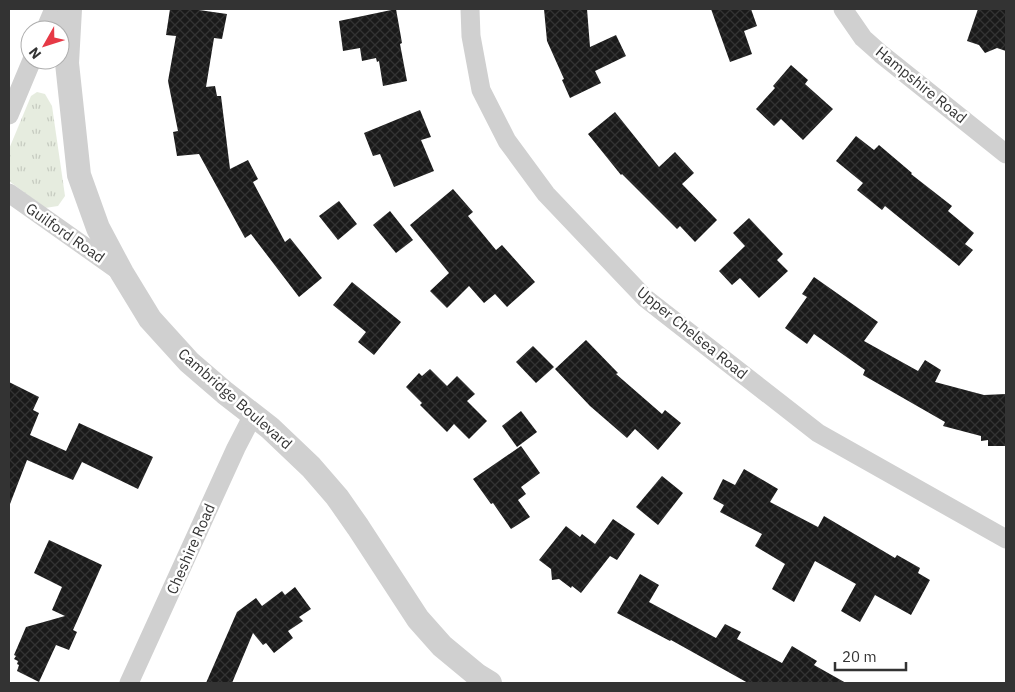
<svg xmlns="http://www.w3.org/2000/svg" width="1015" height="692" viewBox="0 0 1015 692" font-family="'IBM Plex Sans',sans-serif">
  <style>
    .grass { fill: url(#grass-tufts) }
    .building { fill: url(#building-cross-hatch) }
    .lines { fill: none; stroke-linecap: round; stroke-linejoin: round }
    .minor { stroke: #d0d0d0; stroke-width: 19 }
    .tertiary { stroke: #d0d0d0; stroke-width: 24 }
    .labels { text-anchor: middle; stroke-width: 5; stroke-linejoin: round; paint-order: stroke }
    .street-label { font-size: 15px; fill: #333; stroke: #fff }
  </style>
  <defs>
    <pattern id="grass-tufts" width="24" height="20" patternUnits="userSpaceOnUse" patternTransform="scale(1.25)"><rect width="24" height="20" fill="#e6ecdf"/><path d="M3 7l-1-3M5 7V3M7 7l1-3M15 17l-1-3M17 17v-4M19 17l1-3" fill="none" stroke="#c6cbc0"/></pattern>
    <pattern id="building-cross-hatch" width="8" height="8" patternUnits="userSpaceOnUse" patternTransform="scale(1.25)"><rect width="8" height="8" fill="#1a1a1a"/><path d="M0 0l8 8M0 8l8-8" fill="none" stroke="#333"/></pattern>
  </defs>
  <rect width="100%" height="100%" fill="#fff"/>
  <polygon class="grass" points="37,92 45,94 52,106 65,196 58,206 45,208 9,181 9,149 31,96"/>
  <g class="building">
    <polygon points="170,9 192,9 227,14 222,39 214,38 206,87 215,86 217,96 221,96 230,169 248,160 258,179 253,182 285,242 290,238 322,278 299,297 251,234 245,238 199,154 177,156 173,132 178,131 168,81 176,36 166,35"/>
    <polygon points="396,9 402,43 400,44 407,81 383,86 379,61 377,62 376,58 362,61 360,48 343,51 339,21"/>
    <polygon points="544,9 587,9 590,47 616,35 626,56 595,71 601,83 570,98 562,80 564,79 547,41"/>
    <polygon points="711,9 751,9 757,26 744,31 752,54 730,62"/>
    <polygon points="978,9 1006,9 1006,51 997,48 985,53 979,45 967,41"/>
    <polygon points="791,65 808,80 805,84 833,109 803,140 781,119 774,126 756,109 775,88 773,86"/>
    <polygon points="420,110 431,137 421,140 434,171 394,187 380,154 373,156 364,133"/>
    <polygon points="615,112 659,167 675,152 694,173 682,184 717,220 695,242 680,226 677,229 622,174 621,175 588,134"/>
    <polygon points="856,136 874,150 879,145 912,173 911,174 952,206 948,211 974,233 965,244 973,250 959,266 885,206 882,210 857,190 863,183 836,161"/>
    <polygon points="453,189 473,212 468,216 496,250 502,245 535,282 507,307 495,294 484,303 469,286 447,308 430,291 449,273 410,225"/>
    <polygon points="339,201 357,224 338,240 319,216"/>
    <polygon points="390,211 413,240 396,253 373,225"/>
    <polygon points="749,218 783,254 777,260 788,271 759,298 740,278 732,285 719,271 745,246 733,233"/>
    <polygon points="814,277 878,322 864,341 918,371 925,360 941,370 935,382 984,395 1006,394 1006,446 988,446 988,440 981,441 981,436 943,426 945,422 863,375 865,370 814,334 807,344 785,328 807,297 802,294"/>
    <polygon points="352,282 401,322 374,355 358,342 366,332 333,305"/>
    <polygon points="586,340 618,373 616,374 662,414 665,410 681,423 658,450 635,429 627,438 590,406 555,369"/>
    <polygon points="533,346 554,367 536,383 516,362"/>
    <polygon points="430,369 447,386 457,376 475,394 467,401 487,421 469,439 454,424 447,432 420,405 422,403 406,387 419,373 422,376"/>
    <polygon points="9,382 39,397 33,410 39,413 30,435 66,451 79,423 153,457 138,489 82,462 73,480 27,460 10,504 9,503"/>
    <polygon points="521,411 537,432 517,447 502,426"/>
    <polygon points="521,446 540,473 521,487 526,494 518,500 530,517 511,529 493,503 491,504 473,479"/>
    <polygon points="744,469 778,489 770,502 818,527 824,516 895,558 897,555 920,568 918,573 930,580 911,615 875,595 860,622 841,611 856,584 815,561 794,602 772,589 785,564 755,546 762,534 720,512 724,505 713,499 723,479 735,485"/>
    <polygon points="662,476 683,493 658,525 636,507"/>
    <polygon points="613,519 635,534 617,560 610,556 581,593 572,586 571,588 559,579 552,580 551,569 539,560 566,526 580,537 582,534 595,544"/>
    <polygon points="49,540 102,565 73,630 77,632 69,650 56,645 39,682 17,671 19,665 17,664 18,661 14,659 16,656 14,655 26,627 65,616 52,610 62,587 34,573"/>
    <polygon points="640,574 659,585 649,602 716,638 725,624 741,632 737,639 782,663 792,646 817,661 814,665 846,683 748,683 671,640 670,641 617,613"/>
    <polygon points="295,587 311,609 299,617 303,621 288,631 293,638 274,653 266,643 263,645 253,633 232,683 206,683 237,612 256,598 262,606 282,591 285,595"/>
  </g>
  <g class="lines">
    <g class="minor">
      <polyline points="470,9 471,36 481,90 507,141 546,194 645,298 818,433 1006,539"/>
      <polyline points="843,9 863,38 881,54 1006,154"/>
      <polyline points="45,30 54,9"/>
      <polyline points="9,115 32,60"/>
      <polyline points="9,193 122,273"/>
      <polyline points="129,683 236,448 253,415"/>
    </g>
    <polyline class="tertiary" points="70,9 67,63 79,175 98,228 122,273 150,319 189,362 225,393 270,428 311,467 337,497 358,527 418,619 442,646 477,675 490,683"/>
  </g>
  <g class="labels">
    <g class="street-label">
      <text transform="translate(921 85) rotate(39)" y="5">Hampshire Road</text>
      <text transform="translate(65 233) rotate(35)" y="5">Guilford Road</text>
      <text transform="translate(692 333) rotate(39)" y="5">Upper Chelsea Road</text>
      <text transform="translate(235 399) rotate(41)" y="5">Cambridge Boulevard</text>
      <text transform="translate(191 549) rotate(-66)" y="5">Cheshire Road</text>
    </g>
  </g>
  <rect width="1015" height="692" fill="none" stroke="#333333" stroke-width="20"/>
  <g transform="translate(45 45) rotate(231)"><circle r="24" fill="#ffffff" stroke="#adadad"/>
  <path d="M0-4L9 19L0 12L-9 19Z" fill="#e63946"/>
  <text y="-8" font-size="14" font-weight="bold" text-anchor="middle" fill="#333333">N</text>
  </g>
  <path d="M835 662v8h71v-8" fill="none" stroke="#333333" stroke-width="2.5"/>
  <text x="842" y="662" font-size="15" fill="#333333" stroke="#ffffff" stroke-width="4" paint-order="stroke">20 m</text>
</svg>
